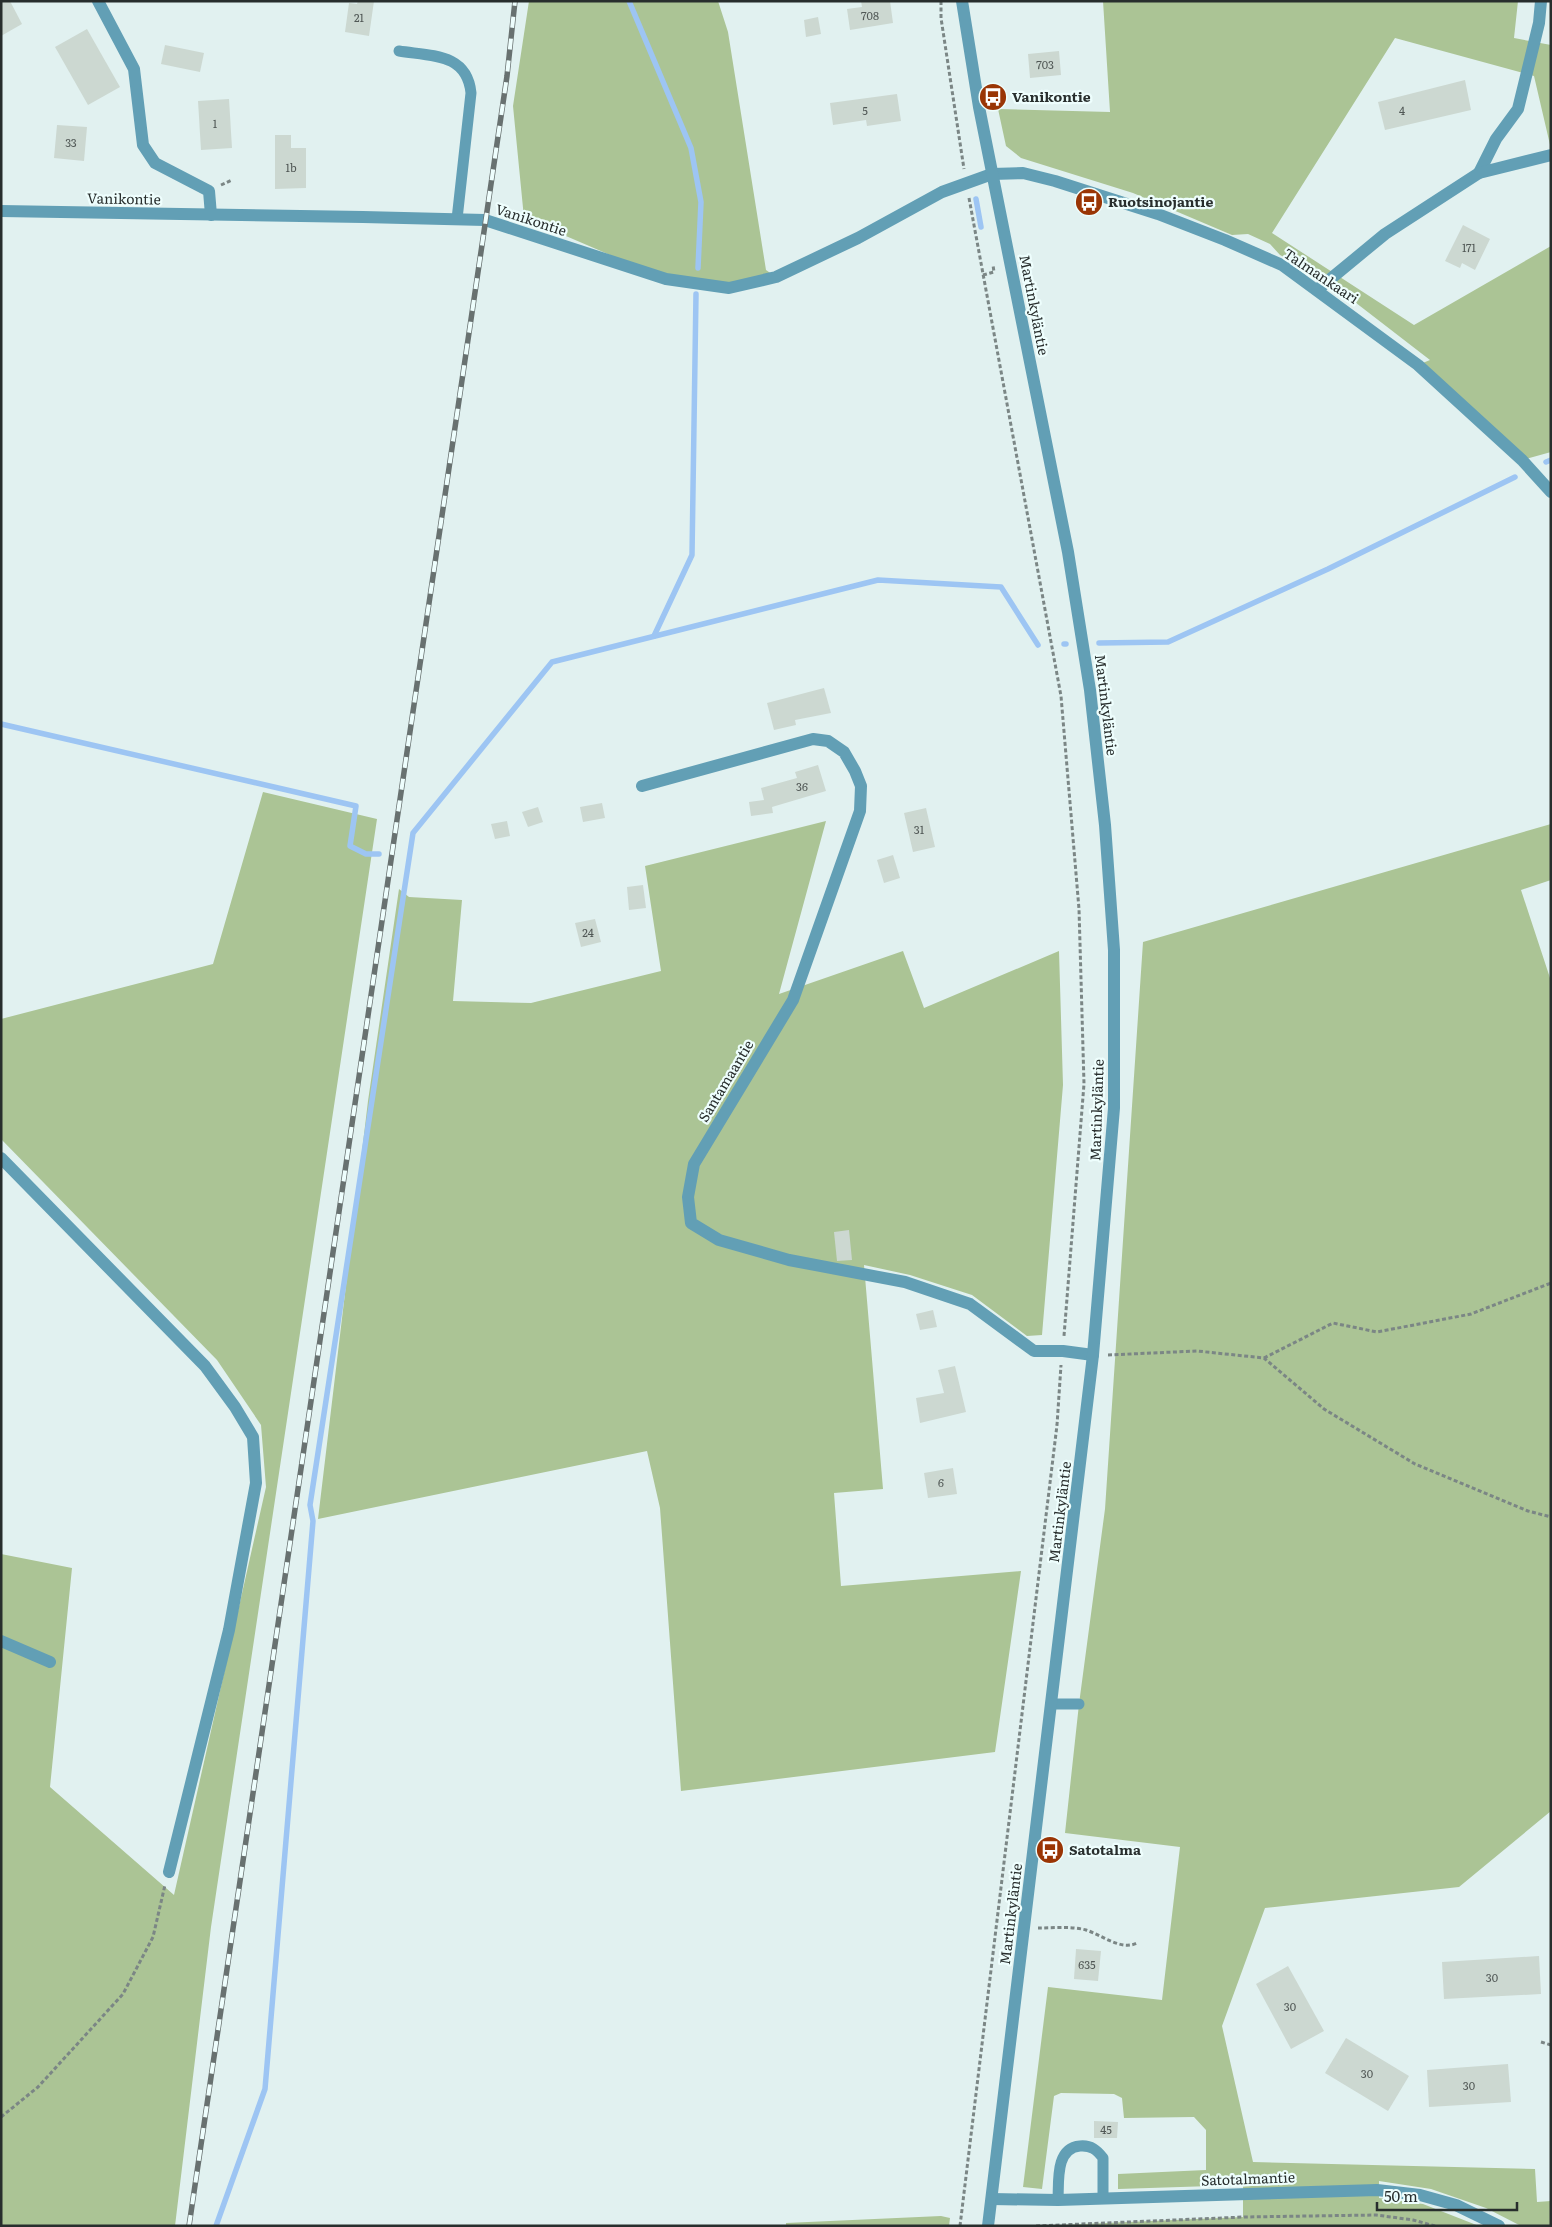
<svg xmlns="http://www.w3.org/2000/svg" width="1552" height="2227" viewBox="0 0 1552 2227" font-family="Literata,serif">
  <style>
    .green { fill: #abc495 }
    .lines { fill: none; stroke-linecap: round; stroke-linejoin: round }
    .stream { stroke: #9dc5f3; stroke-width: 5.5 }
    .building { fill: #ccd8d1 }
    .path { stroke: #7b8685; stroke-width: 3; stroke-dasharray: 4 2.5; stroke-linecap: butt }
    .service { stroke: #629fb5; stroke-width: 11 }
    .minor { stroke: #629fb5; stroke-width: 12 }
    .tertiary { stroke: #629fb5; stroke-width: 12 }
    .rail-casing { stroke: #687170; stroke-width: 5.5 }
    .rail { stroke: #eefefd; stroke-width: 4; stroke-dasharray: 11; stroke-linecap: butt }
    .labels { text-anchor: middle; stroke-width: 4.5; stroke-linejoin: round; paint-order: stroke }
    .number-label { font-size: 11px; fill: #515856 }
    .poi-label { font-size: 14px; font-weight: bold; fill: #282e2d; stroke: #eefefd; text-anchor: start }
    .street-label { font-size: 14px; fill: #282e2d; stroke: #eefefd }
  </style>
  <rect width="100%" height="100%" fill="#e1f1f0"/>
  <g class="green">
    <polygon points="529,1 718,1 728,32 766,270 776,277 729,288 666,279 524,218 513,106"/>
    <polygon points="1103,1 1518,1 1514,38 1551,45 1551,149 1534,76 1395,38 1272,233 1414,325 1551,246 1551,452 1522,460 1418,365 1430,360 1325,279 1280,255 1270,244 1248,234 1232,235 1133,193 1021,158 1006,146 998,109 1110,112"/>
    <polygon points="263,792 377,819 211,1927 175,2226 1,2226 1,1554 72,1568 50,1787 174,1895 266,1487 261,1425 217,1360 1,1139 1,1019 213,964"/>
    <polygon points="826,821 779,994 903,951 924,1008 1059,951 1063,1085 1042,1335 1027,1336 972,1295 910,1275 864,1265 883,1489 834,1493 841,1586 1021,1571 995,1752 681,1791 660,1508 647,1451 318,1519 368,1101 399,889 409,897 462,900 453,1001 531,1003 661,971 645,866"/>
    <polygon points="1551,824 1551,880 1521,890 1551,981 1551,1811 1459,1887 1265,1908 1222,2026 1253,2162 1535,2169 1537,2202 1551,2201 1551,2226 1521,2226 1486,2208 1431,2189 1379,2181 1379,2198 1423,2204 1479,2226 1037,2226 1243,2217 1243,2185 1118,2189 1118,2174 1206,2170 1206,2130 1194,2117 1124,2118 1122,2098 1114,2094 1061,2093 1054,2096 1042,2189 1023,2187 1048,1987 1162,2000 1180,1847 1065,1833 1079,1704 1105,1509 1143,942"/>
    <polygon points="941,2216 950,2218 949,2226 786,2226 786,2223"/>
  </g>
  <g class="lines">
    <g class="stream">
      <polyline points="629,1 691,148 701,202 698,268"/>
      <polyline points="976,199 981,227"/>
      <polyline points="1546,462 1551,460"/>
      <polyline points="654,636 692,555 696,294"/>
      <polyline points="1099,643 1168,642 1328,569 1515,477"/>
      <polyline points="1064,644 1066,644"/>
      <polyline points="1,724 356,806 350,846 366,854 379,854"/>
      <polyline points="216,2226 265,2089 313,1521 310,1505 413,833 552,662 878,580 1001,587 1038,645"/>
    </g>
  </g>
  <g class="building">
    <polygon points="1,1 10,1 22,24 1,36"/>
    <polygon points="358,1 374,1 369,36 345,32 349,3 357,4"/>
    <polygon points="861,1 890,1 893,23 850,30 847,9 862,7"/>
    <polygon points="818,17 821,34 806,37 804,20"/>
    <polygon points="87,29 120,87 88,105 55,47"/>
    <polygon points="165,45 204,53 200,72 161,64"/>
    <polygon points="1059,51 1061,75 1030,78 1028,54"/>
    <polygon points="1465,80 1471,110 1385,130 1378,102"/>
    <polygon points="897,94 901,121 867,126 866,120 833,125 830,103"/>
    <polygon points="229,99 232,148 201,150 198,101"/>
    <polygon points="57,125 87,127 84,161 54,158"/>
    <polygon points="275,135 291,135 291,148 306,148 306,188 275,189"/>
    <polygon points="1463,225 1490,239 1475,270 1462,263 1460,268 1445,261"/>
    <polygon points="824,688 831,713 795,720 796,725 774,730 767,703"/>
    <polygon points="818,765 826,791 772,807 773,813 751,816 749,802 764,800 761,788 797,778 795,772"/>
    <polygon points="602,803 605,818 583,822 580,807"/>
    <polygon points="538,807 543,822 528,827 522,812"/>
    <polygon points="926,808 935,847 913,852 904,813"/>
    <polygon points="507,821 510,836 495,839 491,824"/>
    <polygon points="893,855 900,878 884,883 877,860"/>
    <polygon points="643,885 646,908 629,910 627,887"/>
    <polygon points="595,919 601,942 581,947 575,923"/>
    <polygon points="849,1230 852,1260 837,1261 834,1232"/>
    <polygon points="933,1310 937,1327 920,1330 916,1314"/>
    <polygon points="955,1366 966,1412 920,1423 916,1398 944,1393 938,1370"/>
    <polygon points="953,1468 957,1494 928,1498 924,1473"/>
    <polygon points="1076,1949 1101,1951 1098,1981 1074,1979"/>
    <polygon points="1539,1956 1541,1994 1444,1999 1442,1962"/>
    <polygon points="1288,1966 1324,2031 1291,2049 1256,1984"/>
    <polygon points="1346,2038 1409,2076 1388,2111 1325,2073"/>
    <polygon points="1508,2064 1511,2102 1429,2107 1427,2070"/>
    <polygon points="1094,2121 1118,2122 1117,2138 1094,2138"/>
  </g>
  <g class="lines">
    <g class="path">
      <polyline points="941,1 941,18 964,169"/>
      <polyline points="221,185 232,180"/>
      <polyline points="969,198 1061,696 1079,909 1084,1084 1064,1336"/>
      <polyline points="983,275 994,272 993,265"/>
      <polyline points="1108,1355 1197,1351 1264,1358 1324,1409 1415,1464 1528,1511 1551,1517"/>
      <polyline points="1264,1358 1333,1323 1377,1332 1471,1314 1551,1283"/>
      <path d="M1038,1928C1053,1928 1071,1926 1086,1930C1102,1935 1121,1951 1137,1943"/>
      <polyline points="1541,2042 1551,2045"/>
      <polyline points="1,2117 38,2087 123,1994 153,1937 165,1885"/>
      <polyline points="960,2226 1057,1425 1061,1365"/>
      <polyline points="1036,2226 1244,2217 1376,2215 1413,2220 1435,2226"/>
    </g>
    <g class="service">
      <path d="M399,51C431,56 467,53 471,93L457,219"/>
      <polyline points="1051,1704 1079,1704"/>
      <path d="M1058,2200C1059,2182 1055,2148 1080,2146C1091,2145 1097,2150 1103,2158V2198"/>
    </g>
    <g class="minor">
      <polyline points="98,1 134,69 143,145 155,163 209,191 211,215"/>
      <polyline points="1479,173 1496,139 1518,109 1539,23 1541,1"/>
      <polyline points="1,211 363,217 485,220 666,279 729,288 776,277 858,238 942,192 992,174 1023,173 1055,181 1158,214 1225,240 1282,265 1418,365 1522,460 1551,492"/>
      <polyline points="1317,290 1385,234 1479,173 1551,155"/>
      <polyline points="642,786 813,739 828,741 844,752 855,771 861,786 860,811 793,1000 694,1164 688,1197 691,1223 719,1240 789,1260 905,1282 970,1304 1034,1351 1063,1351 1093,1355"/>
      <polyline points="1,1158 205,1366 235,1407 253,1437 256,1483 229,1630 169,1872"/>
      <polyline points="1,1641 50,1662"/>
      <polyline points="992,2199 1058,2200 1377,2190 1420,2195 1456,2205 1499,2226"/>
    </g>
    <polyline class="tertiary" points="962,1 979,107 1068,552 1090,690 1105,825 1114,950 1114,1108 1093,1355 988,2226"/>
    <defs>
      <polyline id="rail" points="189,2226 507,76 515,1"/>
    </defs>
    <use href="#rail" class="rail-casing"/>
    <use href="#rail" class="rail"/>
  </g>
  <defs>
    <symbol id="bus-disc" viewBox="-11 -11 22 22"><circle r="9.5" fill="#9a3505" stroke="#eefefd"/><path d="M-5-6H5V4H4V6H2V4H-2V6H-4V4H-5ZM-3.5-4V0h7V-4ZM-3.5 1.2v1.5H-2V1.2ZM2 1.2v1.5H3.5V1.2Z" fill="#fff"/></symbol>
  </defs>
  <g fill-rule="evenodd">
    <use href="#bus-disc" x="977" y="81" width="32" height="32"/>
    <use href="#bus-disc" x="1073" y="186" width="32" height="32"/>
    <use href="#bus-disc" x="1034" y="1834" width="32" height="32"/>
  </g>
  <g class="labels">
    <g class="number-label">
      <text x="870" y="20">708</text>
      <text x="359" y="22">21</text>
      <text x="1045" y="69">703</text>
      <text x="865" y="115">5</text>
      <text x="1402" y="115">4</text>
      <text x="215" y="128">1</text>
      <text x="71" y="147">33</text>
      <text x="291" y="172">1b</text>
      <text x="1469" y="252">171</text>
      <text x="802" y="791">36</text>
      <text x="919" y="834">31</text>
      <text x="588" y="937">24</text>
      <text x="941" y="1487">6</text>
      <text x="1087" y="1969">635</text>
      <text x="1492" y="1982">30</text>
      <text x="1290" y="2011">30</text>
      <text x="1367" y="2078">30</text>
      <text x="1469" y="2090">30</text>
      <text x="1106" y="2134">45</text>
    </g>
    <g class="poi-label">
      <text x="1012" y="102">Vanikontie</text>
      <text x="1108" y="207">Ruotsinojantie</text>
      <text x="1069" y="1855">Satotalma</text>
    </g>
    <g class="street-label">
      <text transform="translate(124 199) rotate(1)" y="5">Vanikontie</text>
      <text transform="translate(531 220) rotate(18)" y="5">Vanikontie</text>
      <text transform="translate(1321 276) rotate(34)" y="5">Talmankaari</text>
      <text transform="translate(1034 305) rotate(79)" y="5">Martinkyläntie</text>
      <text transform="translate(1106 705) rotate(83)" y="5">Martinkyläntie</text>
      <text transform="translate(726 1081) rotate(-59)" y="5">Santamaantie</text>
      <text transform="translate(1097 1110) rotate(-88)" y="5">Martinkyläntie</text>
      <text transform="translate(1060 1512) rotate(-83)" y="5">Martinkyläntie</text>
      <text transform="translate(1011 1914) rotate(-83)" y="5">Martinkyläntie</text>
      <text transform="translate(1248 2179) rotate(-2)" y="5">Satotalmantie</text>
    </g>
  </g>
  <rect width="1552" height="2227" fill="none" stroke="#282e2d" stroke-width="5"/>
  <path d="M1377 2202v8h140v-8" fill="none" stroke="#282e2d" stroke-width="2.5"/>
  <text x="1384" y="2202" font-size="15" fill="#282e2d" stroke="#eefefd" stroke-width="4" paint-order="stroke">50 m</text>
</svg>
